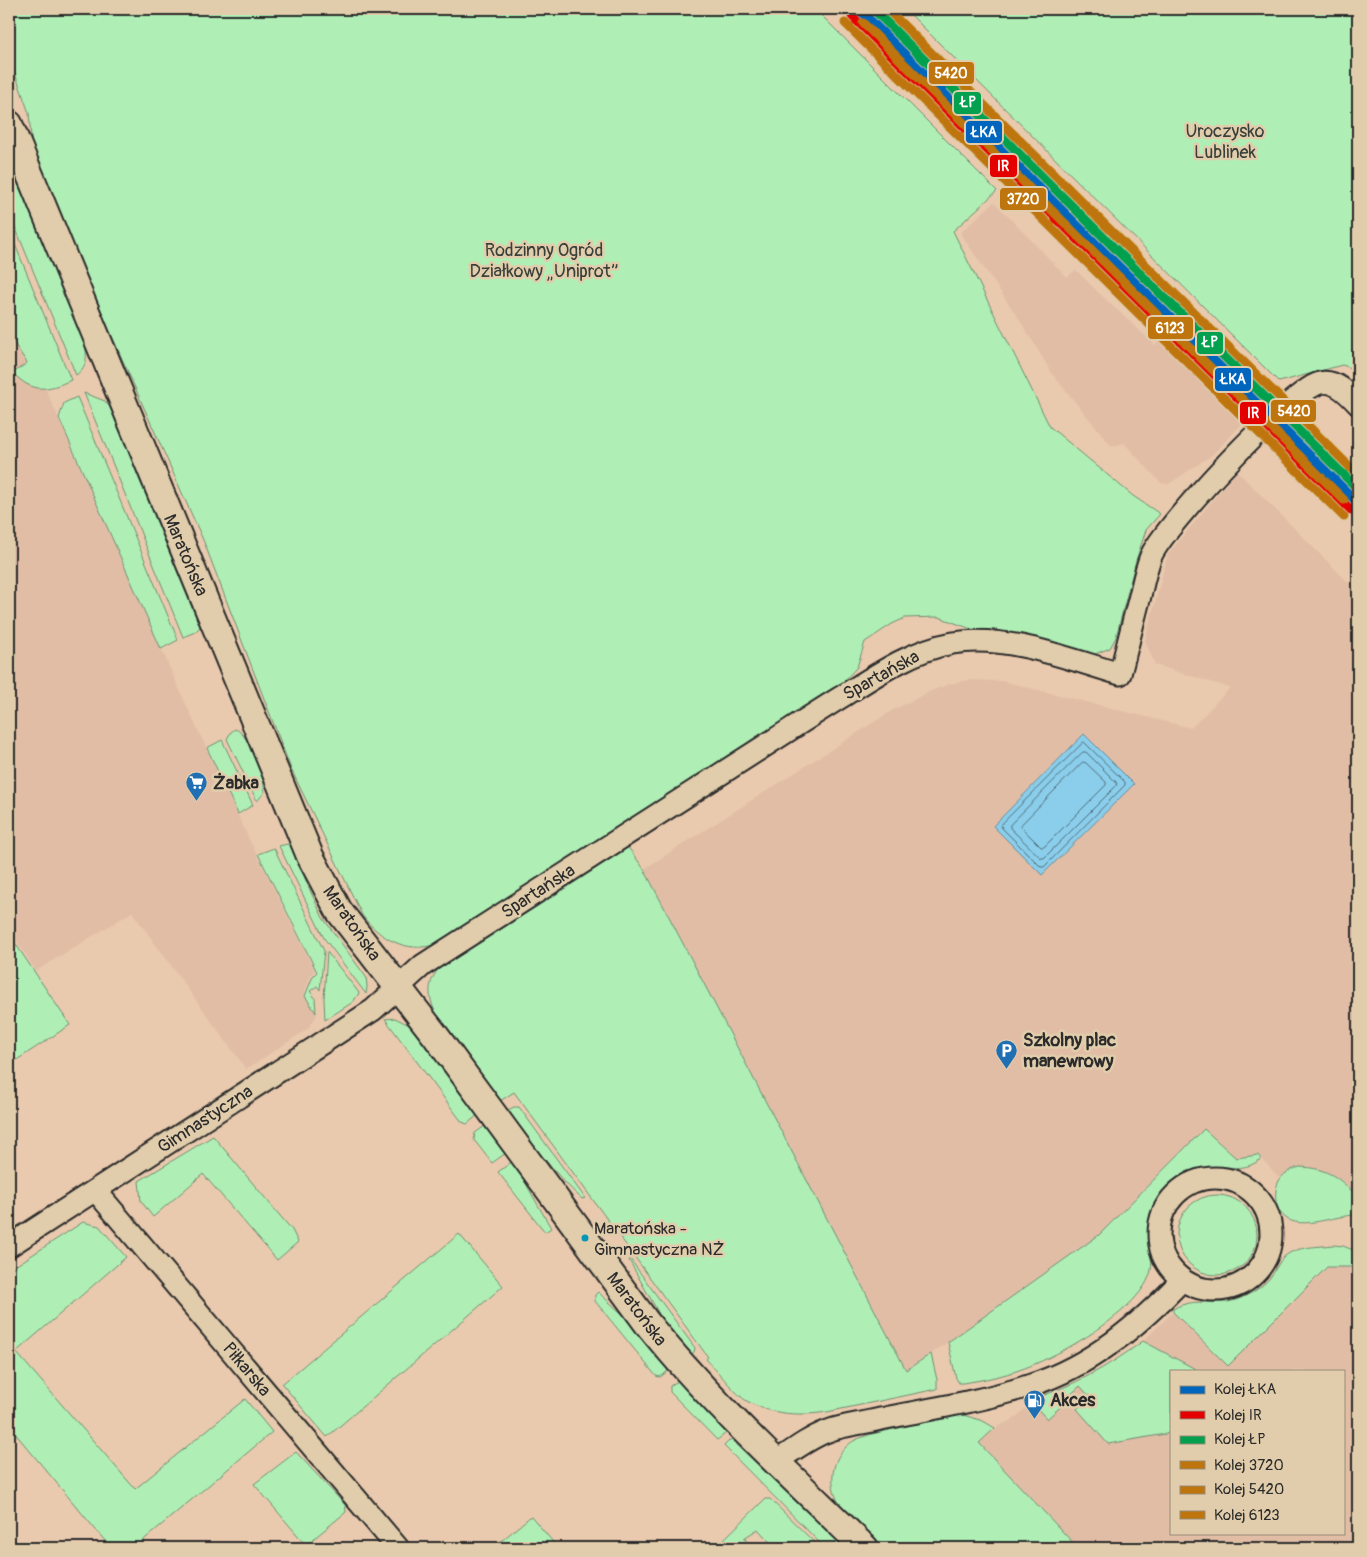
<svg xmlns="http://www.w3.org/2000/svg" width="1367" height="1557" viewBox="0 0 1367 1557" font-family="Pangolin,sans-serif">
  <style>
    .built { fill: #e1bda6; fill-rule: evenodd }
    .green { fill: #afefb6; stroke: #6d8d70 }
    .water { fill: #8aceeb; stroke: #648d9e }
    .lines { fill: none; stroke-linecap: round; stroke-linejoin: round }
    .shore { stroke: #516c78; stroke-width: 1 }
    .minor-casing { stroke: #2b2b2b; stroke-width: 25 }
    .major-casing { stroke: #2b2b2b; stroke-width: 30 }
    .minor { stroke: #e1cdab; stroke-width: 21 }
    .major { stroke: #e1cdab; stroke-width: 26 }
    .rail-1-casing { stroke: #e1cdab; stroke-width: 12 }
    .rail-2-casing { stroke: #e1cdab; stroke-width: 12 }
    .rail-3-casing { stroke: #e1cdab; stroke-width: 12 }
    .rail-4-casing { stroke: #e1cdab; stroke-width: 12 }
    .rail-5-casing { stroke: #e1cdab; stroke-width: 12 }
    .rail-6-casing { stroke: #e1cdab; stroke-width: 12 }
    .rail-1 { stroke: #0065bd; stroke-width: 9 }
    .rail-2 { stroke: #e50000; stroke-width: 9 }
    .rail-3 { stroke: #02a04f; stroke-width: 9 }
    .rail-4 { stroke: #bf750d; stroke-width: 9 }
    .rail-5 { stroke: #bf750d; stroke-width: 9 }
    .rail-6 { stroke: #bf750d; stroke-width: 9 }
    .bus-dot { fill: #0696b6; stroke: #e1cdab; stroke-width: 2 }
    .labels { text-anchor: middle; stroke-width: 5; stroke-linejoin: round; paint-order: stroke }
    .bus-label { font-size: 17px; fill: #2b2b2b; stroke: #e1cdab; text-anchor: start }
    .park-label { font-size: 18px; fill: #383f39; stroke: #e1cdab }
    .street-label { font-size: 18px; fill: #2b2b2b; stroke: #e1cdab }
    .poi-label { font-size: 18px; font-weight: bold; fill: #2b2b2b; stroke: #e1cdab; text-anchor: start }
    .line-badge { stroke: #e1cdab; stroke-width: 2 }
    .badge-label { font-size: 14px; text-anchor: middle; font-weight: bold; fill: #fff }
  </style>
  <rect width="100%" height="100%" fill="#eacaae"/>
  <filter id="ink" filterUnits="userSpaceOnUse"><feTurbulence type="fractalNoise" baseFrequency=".02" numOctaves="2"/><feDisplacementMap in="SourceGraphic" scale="10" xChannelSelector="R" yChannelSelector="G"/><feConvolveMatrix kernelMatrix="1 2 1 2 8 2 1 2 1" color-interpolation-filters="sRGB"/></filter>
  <g filter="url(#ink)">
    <g class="built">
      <polygon points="994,202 1067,277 1076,270 1099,293 1155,345 1161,339 1245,421 1212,455 1169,484 1161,483 1124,443 1112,447 1053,375 1019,319 960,233"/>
      <polygon points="9,317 46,390 190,713 249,839 315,971 312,973 304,994 317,1015 308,1029 246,1069 132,912 36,971 9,929"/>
      <polygon points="1237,471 1358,592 1358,1204 1299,1199 1258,1155 1236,1158 1204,1129 1099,1235 931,1354 906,1370 644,869 893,710 931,691 949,684 968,680 1002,681 1191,728 1230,688 1155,665 1145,640 1168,554"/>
      <path d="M1327,1266L1358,1267V1548H1078L979,1443L995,1428L1014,1419L1031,1403L1029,1400L1067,1386L1111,1363L1143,1341L1173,1312L1228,1366ZM1171,1371H1343V1533H1171Z"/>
    </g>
    <g class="green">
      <path d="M9,9H815L997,191L953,231L1050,427L1133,496L1160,514L1146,530L1136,560L1116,637L1110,648L1095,654L1006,634L974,630L939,617L905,618L892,624L865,642L857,667L842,683L437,944C407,954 380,939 362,915L291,769L204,542L107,325L32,149L29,113L9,56Z"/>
      <polygon points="905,9 1358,9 1358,370 1342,365 1279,382"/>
      <path d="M9,162L85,343C87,356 88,366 76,375L9,212Z"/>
      <path d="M9,230L71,380C47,391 32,393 13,373L27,363L9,335Z"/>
      <polygon points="84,393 105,401 110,407 200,627 195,632 183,637"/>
      <polygon points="77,397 178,640 161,649 59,418 64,403"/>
      <path d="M235,729C249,733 267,781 264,793L257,801L227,739L231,732Z"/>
      <polygon points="222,740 253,805 238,814 207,748"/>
      <polygon points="292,843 308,886 323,918 366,977 367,986 366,994 324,938 279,846"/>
      <path d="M627,846L644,869L906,1370L931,1354L937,1380V1389L827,1412C801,1416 771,1415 747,1401C736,1395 716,1369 706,1359L708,1357L514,1092L500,1101L436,1014C427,994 427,980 443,964Z"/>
      <polygon points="274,848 324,951 320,990 317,986 310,991 315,998 316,1013 305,996 313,976 317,972 258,854"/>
      <polygon points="9,934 70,1025 9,1065"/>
      <polygon points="327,952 359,993 353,1002 325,1020 324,999"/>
      <polygon points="395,1018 409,1025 478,1115 467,1124 462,1122 385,1019"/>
      <path d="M514,1107H519L585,1198L582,1199C553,1173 531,1142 508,1110Z"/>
      <polygon points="485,1126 506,1153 492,1163 474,1140 475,1133"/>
      <path d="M1204,1129L1236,1158L1258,1155L1261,1159C1244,1172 1234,1166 1214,1167C1196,1168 1177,1176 1164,1190C1154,1202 1148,1221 1148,1236C1149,1248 1153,1258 1151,1270C1143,1310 1059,1356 1022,1369C1003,1376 983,1380 963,1383H959L956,1378L948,1342L1099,1235Z"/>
      <polygon points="213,1136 292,1230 298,1242 277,1260 203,1174 153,1217 141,1201 139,1181"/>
      <polygon points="513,1161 551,1228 545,1232 498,1172"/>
      <path d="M1300,1167C1328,1168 1339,1178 1358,1197V1215C1335,1214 1295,1235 1280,1212C1276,1205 1275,1198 1276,1190C1278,1176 1288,1170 1300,1167Z"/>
      <circle cx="1217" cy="1235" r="40"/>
      <polygon points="83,1222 99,1226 126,1257 16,1352 135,1489 245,1399 272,1432 134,1548 111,1548 9,1426 9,1270"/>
      <polygon points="459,1234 503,1286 327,1437 282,1384"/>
      <path d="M1333,1245L1343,1246L1358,1252V1267H1327L1228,1366L1173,1312V1309C1197,1295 1217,1309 1241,1298C1251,1294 1262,1287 1269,1279C1275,1272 1278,1262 1285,1256C1297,1246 1318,1247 1333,1245Z"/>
      <polygon points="630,1259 695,1348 694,1352 689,1356 668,1330 629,1260"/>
      <polygon points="598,1292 630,1321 668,1368 667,1372 660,1377 656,1376 595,1301 595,1295"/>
      <path d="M1143,1341L1199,1371H1171V1433L1108,1444L1077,1409L1090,1397L1080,1386L1067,1398L1068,1400L1047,1419L1029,1400C1070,1388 1108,1367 1143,1341Z"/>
      <polygon points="678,1381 726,1433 717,1440 670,1392 670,1386"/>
      <path d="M960,1414L983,1421L995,1428L979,1443L1078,1548H883L844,1511C829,1492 828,1463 847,1446C854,1439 863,1437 872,1434Z"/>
      <polygon points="731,1439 844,1548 825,1548 724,1446"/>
      <polygon points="296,1452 345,1505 346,1512 306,1545 254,1484"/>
      <polygon points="765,1499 770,1499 820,1548 775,1548 758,1529 744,1538 752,1548 715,1548"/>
      <polygon points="531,1516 558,1548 493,1548"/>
    </g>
    <polygon class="water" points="1084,734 1134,784 1042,875 993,826"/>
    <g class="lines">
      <g class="shore">
        <polygon points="1084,742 1125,782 1125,785 1044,867 1041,867 1002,828 1001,825"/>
        <polygon points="1083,752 1086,752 1116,782 1117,785 1044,858 1041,858 1010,828 1010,825"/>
        <polygon points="1083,762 1086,763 1106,782 1106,785 1044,847 1041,847 1021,827 1021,825"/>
      </g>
      <defs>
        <g id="minor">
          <circle cx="1215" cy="1234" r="56"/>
          <polyline points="96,1191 398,1548"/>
          <path d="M9,1246L373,1010L423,965C533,894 644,823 755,752C785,733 815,713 846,694C879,673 913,650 953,643C1006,634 1069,659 1120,674C1127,648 1133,622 1140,596C1143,583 1146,568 1151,556C1164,526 1291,390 1320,383C1335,379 1349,394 1358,404"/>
          <path d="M776,1462C792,1451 809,1438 828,1431C843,1425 860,1424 876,1420C927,1409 981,1402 1031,1385C1091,1366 1140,1324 1182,1280"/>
        </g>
        <path id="major" d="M9,124L310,856L339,911L435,1035L647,1323C712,1404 790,1475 865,1548"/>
      </defs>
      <use href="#minor" class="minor-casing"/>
      <use href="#major" class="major-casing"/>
      <use href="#minor" class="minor"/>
      <use href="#major" class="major"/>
      <defs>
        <polyline id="rail-1" points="859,9 1358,503"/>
        <polyline id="rail-2" points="852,16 1351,510"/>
        <polyline id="rail-3" points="873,9 1358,489"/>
        <polyline id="rail-4" points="845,23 1344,517"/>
        <polyline id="rail-5" points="887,9 1358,475"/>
        <polyline id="rail-6" points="863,23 1344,500"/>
      </defs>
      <use href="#rail-1" class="rail-1-casing"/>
      <use href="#rail-2" class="rail-2-casing"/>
      <use href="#rail-3" class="rail-3-casing"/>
      <use href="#rail-4" class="rail-4-casing"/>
      <use href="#rail-5" class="rail-5-casing"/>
      <use href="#rail-6" class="rail-6-casing"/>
      <use href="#rail-1" class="rail-1"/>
      <use href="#rail-2" class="rail-2"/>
      <use href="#rail-3" class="rail-3"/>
      <use href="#rail-4" class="rail-4"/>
      <use href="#rail-5" class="rail-5"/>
      <use href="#rail-6" class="rail-6"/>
    </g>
  </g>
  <defs>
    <symbol id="supermarket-pin" viewBox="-11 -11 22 30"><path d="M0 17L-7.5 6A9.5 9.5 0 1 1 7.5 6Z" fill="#1f6fb2" stroke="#e1cdab"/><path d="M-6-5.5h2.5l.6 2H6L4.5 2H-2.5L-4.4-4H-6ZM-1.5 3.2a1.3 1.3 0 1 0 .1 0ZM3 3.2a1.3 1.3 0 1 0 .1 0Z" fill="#fff"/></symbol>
    <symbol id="parking-pin" viewBox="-11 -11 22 30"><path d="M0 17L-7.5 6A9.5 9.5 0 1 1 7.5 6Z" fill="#1f6fb2" stroke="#e1cdab"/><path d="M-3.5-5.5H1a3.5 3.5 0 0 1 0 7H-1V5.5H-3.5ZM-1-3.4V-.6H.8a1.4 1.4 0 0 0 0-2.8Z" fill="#fff"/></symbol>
    <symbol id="fuel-pin" viewBox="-11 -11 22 30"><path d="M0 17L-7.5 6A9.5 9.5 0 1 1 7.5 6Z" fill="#1f6fb2" stroke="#e1cdab"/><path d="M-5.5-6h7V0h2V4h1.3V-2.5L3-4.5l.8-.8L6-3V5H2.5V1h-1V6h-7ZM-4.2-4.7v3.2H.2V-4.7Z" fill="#fff"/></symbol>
  </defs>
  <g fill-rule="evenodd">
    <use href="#supermarket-pin" x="184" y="770" width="25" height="34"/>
    <use href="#parking-pin" x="994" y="1038" width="25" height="34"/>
    <use href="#fuel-pin" x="1022" y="1388" width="25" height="34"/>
  </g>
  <circle class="bus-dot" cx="585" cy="1238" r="4.5"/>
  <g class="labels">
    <g class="bus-label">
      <text x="594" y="1234">Maratońska -<tspan x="594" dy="21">Gimnastyczna NŻ</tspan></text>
    </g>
    <g class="park-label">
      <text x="1225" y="137">Uroczysko<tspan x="1225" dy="21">Lublinek</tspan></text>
      <text x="544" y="256">Rodzinny Ogród<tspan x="544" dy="21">Działkowy „Uniprot”</tspan></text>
    </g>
    <g class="street-label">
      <text transform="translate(186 555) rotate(67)" y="6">Maratońska</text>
      <text transform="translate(881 675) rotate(-29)" y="6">Spartańska</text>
      <text transform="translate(538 891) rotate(-33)" y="6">Spartańska</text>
      <text transform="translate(352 923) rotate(55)" y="6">Maratońska</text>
      <text transform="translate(205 1119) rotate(-33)" y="6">Gimnastyczna</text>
      <text transform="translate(637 1309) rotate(53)" y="6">Maratońska</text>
      <text transform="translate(247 1369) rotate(50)" y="6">Piłkarska</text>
    </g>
    <g class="poi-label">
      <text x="213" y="789">Żabka</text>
      <text x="1023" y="1046">Szkolny plac<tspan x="1023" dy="21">manewrowy</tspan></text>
      <text x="1050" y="1406">Akces</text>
    </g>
  </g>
  <g class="line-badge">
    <rect x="928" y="61" width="47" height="24" rx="5" fill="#bf750d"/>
    <rect x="953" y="91" width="29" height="24" rx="5" fill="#02a04f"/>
    <rect x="965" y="120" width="38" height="24" rx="5" fill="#0065bd"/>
    <rect x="989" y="154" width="29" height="24" rx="5" fill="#e50000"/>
    <rect x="999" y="187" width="48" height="24" rx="5" fill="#bf750d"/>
    <rect x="1147" y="316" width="47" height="24" rx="5" fill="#bf750d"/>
    <rect x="1196" y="331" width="28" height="24" rx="5" fill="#02a04f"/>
    <rect x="1214" y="367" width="38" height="25" rx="5" fill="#0065bd"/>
    <rect x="1270" y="399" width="47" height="24" rx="5" fill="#bf750d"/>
    <rect x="1239" y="401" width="28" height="24" rx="5" fill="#e50000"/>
  </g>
  <g class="badge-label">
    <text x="951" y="78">5420</text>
    <text x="968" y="107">ŁP</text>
    <text x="984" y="137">ŁKA</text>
    <text x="1003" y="171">IR</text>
    <text x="1023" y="204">3720</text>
    <text x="1170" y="333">6123</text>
    <text x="1210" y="347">ŁP</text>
    <text x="1233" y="384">ŁKA</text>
    <text x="1294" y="416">5420</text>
    <text x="1253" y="418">IR</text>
  </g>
  <rect width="1367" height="1557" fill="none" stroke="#e1cdab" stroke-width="30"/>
  <rect x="15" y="15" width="1337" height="1527" fill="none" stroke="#2b2b2b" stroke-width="2" filter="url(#ink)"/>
  <rect x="1170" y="1370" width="175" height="165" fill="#e1cdab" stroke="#988c78"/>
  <rect x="1180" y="1386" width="25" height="8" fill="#0065bd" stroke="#988c78"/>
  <text x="1214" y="1394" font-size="15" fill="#2b2b2b">Kolej ŁKA</text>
  <rect x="1180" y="1411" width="25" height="8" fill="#e50000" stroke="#988c78"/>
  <text x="1214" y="1420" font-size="15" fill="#2b2b2b">Kolej IR</text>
  <rect x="1180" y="1436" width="25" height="8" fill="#02a04f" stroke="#988c78"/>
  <text x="1214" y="1444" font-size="15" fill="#2b2b2b">Kolej ŁP</text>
  <rect x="1180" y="1461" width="25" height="8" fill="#bf750d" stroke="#988c78"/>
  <text x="1214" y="1470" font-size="15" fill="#2b2b2b">Kolej 3720</text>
  <rect x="1180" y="1486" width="25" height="8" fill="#bf750d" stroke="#988c78"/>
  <text x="1214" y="1494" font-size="15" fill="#2b2b2b">Kolej 5420</text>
  <rect x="1180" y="1511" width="25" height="8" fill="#bf750d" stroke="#988c78"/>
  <text x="1214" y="1520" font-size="15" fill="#2b2b2b">Kolej 6123</text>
</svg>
